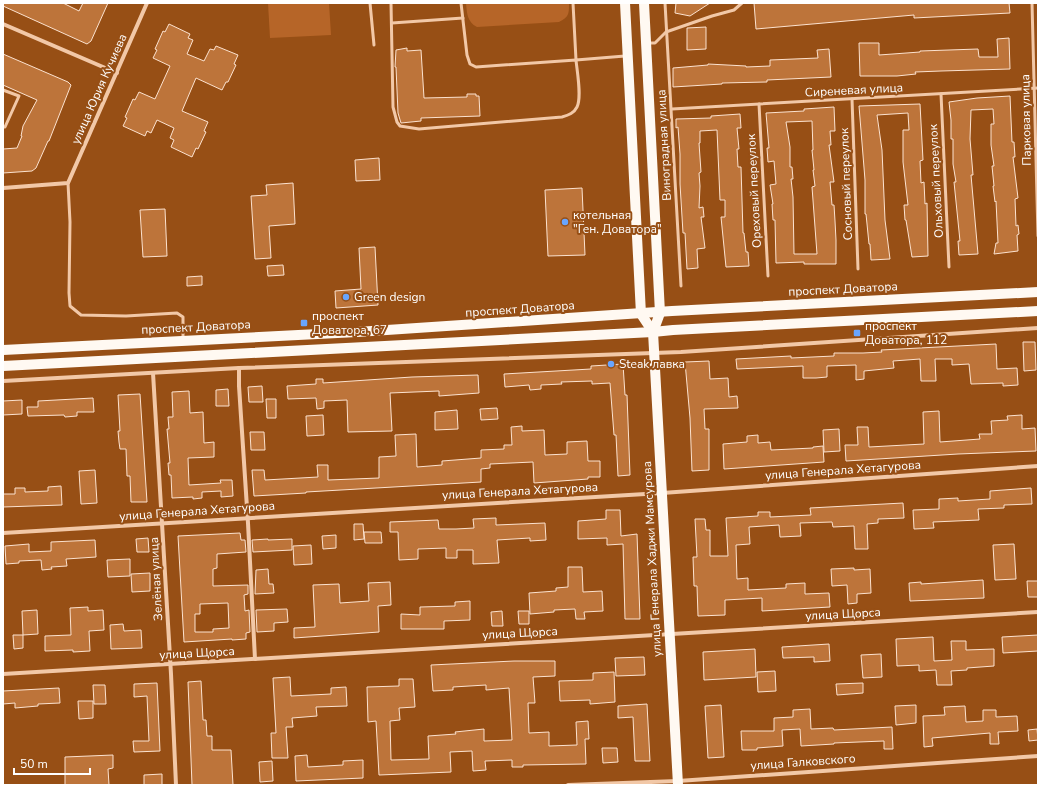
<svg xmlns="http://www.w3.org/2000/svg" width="1041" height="788" viewBox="0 0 1041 788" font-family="'Nunito Sans',sans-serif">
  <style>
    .green { fill: #b66528 }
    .building { fill: #bd743a; stroke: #fce2cf; fill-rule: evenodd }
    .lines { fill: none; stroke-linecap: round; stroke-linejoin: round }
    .lane { stroke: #f2c8a7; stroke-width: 3 }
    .street { stroke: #f2c8a7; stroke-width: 4 }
    .primary { stroke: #fff9f2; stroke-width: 10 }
    .poi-dot { fill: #68a5ff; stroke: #974f15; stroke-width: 1.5 }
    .labels { text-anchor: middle; stroke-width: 4; stroke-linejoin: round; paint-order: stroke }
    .street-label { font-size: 12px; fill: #fff; stroke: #974f15 }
    .poi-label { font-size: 12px; fill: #fff; stroke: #974f15; text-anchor: start }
  </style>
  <rect width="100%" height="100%" fill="#974f15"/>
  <g class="green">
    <polygon points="268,3 329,3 331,35 270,38"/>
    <path d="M466,3H569C569,14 569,17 559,22L477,27C467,22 467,13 466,3Z"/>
  </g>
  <g class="building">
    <polygon points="3,3 63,3 79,11 83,3 108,3 91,41 87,44 3,6"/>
    <polygon points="676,3 710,3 690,16 675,13"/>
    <polygon points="754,3 1009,3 1010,13 914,18 914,15 756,29"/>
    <polygon points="169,24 190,34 188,38 193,40 187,54 204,61 210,49 214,50 216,46 238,55 234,64 236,65 228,82 226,82 222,90 196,78 182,111 208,122 204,131 206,132 198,149 196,148 192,157 171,147 174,140 170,138 174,128 157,120 151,133 147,131 145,136 123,126 127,118 125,117 133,99 135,100 139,92 155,99 170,66 153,58 157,50 155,49 163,31 165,32"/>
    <polygon points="706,27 706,49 687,50 687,28"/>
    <polygon points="1009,38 1010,69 941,71 915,72 916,74 897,76 860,76 859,43 879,43 879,55 920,52 920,51 978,49 979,57 998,57 997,39"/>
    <polygon points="407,48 407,51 421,50 424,98 467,97 467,94 476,94 476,96 479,96 480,116 421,118 421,121 401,123 398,113 396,67 395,67 396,50"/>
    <polygon points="829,49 831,77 767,80 767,82 722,83 722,84 673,87 673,68 708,65 708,64 746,66 746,67 770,66 770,60 818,58 817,50"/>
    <polygon points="3,54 68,82 71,85 49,141 48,141 36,168 32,171 3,173 3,149 17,148 22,136 21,136 23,126 37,100 3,85"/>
    <polygon points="1010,96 1012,142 1014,142 1015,157 1013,157 1018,198 1015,199 1016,226 1018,225 1019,234 1017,235 1018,251 994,254 996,243 998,243 996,201 995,202 993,186 994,186 992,166 994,166 991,145 991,124 994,124 993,109 971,110 970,139 973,175 971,175 978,254 959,255 958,241 960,241 954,182 956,182 953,164 953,139 951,139 951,120 949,102 977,98"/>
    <polygon points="920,104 923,160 920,161 921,183 924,182 925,204 927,203 928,256 912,257 906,220 905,220 904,205 908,205 903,162 903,130 909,130 908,113 877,115 882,150 885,220 890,259 871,260 870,244 869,244 866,214 865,214 865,180 859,106"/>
    <path d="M834,107L835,131H830L831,145H829L834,182H830L832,205H834L835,221L836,240V264H804V262L776,263L775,220H773L772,204H773L770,185L776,184L774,161L768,162L767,148H769L766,113L804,111V109ZM812,121L813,150H812L814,170H813L815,186L812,187L817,254H794L793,197L791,179H793L792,167H790V147L786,122Z"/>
    <polygon points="740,114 741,128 737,128 739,149 737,149 738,167 741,167 743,233 744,233 746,252 748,252 749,266 726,267 721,217 725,217 725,200 720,200 717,130 700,131 700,143 699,143 701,172 699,173 700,186 699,208 703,207 704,217 701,217 705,248 697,249 698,268 687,269 685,233 683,233 680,184 680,154 678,127 676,128 676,119 711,118 711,116"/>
    <polygon points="379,158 380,180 356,181 355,160"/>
    <polygon points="293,183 295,224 269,226 271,258 255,259 251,196 267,195 266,185"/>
    <polygon points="582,188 585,255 548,256 545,190"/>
    <polygon points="165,209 167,256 143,257 140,210"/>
    <polygon points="375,247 378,305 336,308 335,291 361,289 359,248"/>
    <polygon points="283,265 284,275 268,276 267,266"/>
    <polygon points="202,276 202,285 187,286 187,277"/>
    <polygon points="1023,342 1035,342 1036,370 1024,371"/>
    <polygon points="996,344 997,369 1017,368 1018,385 1003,386 1003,383 971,384 969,364 952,365 952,359 935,359 936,381 921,381 920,359 893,361 894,368 864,371 864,379 856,380 856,365 827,366 827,377 816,378 803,378 803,366 737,369 736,359 791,356 791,358 834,356 834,353 863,353 882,352 881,350"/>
    <polygon points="709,361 710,379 728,378 729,397 737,396 738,408 704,409 705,429 709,429 709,470 692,471 690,418 685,362"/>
    <polygon points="623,364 625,395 627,395 630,475 618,476 616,435 614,435 610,383 592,384 592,381 561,382 562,384 541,385 541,389 530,390 529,385 505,387 504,374 591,369 591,366"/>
    <polygon points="478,375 479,393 439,396 439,391 390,393 392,431 348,432 347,400 324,401 324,408 317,409 316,398 288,399 287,386 316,384 316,379 323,379 323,383 412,377"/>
    <polygon points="262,386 263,402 249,402 248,387"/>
    <polygon points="228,389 229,406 216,406 216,390"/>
    <polygon points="189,391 190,413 203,412 204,443 214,442 214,457 188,458 189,485 221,483 220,480 232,480 233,496 221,497 221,491 202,492 202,498 193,499 193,497 172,498 171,475 169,475 168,463 170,463 167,429 169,429 168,417 173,417 172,392"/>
    <polygon points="140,394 147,502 131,502 130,476 127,476 126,449 120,449 119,442 118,431 120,431 118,395"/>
    <polygon points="93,398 94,412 77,412 77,416 65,417 64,415 28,416 27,407 38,407 38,401"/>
    <polygon points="266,399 276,399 276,418 267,418"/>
    <polygon points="22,400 22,414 3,415 3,401"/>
    <polygon points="497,408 498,419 481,420 480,409"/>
    <polygon points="457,410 458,429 435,430 435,412"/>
    <polygon points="939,411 940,442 980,439 979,434 992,434 991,421 1008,420 1007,416 1022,415 1022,429 1035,428 1036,451 958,454 846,461 845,445 858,445 857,427 868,427 869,447 924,444 923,412"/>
    <polygon points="323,415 324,435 307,436 306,416"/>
    <polygon points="522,426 522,431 544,430 545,455 567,454 567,442 587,441 588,461 600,461 600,477 588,477 588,479 534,483 533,462 490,464 490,468 481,469 481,482 306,492 306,493 254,496 252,470 264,470 265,480 318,477 317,465 328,465 328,480 379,478 379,457 396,456 395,435 416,434 417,467 442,465 442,461 481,458 481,450 504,449 504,445 512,445 511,427"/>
    <polygon points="839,429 840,451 824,452 823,430"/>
    <polygon points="250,432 264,432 265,450 251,450"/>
    <polygon points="758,435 758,443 770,442 771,450 813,448 813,447 823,446 824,462 724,469 723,444 747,442 747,436"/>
    <polygon points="95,470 97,503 81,504 79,471"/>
    <polygon points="61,486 62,505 3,507 3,494 15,494 15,488 25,488 25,492 48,491 48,487"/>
    <polygon points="1031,488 1032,504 1004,505 1004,508 978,509 979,520 933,522 934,528 914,529 913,510 939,509 939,499 958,498 958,501 990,499 990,491"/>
    <polygon points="903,503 904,518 878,519 878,523 867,524 868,549 855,549 854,526 833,527 832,522 800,523 801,536 780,537 779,525 749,527 750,544 736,545 737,579 748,578 748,590 786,588 786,584 805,583 805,594 829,593 830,607 762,611 762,598 725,600 725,615 698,616 697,586 694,586 693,557 697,557 695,519 705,519 706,530 710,530 710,556 728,556 726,518 758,516 758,512 770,512 770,517 811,515 810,508"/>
    <polygon points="606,510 620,510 621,536 637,534 640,619 625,619 623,544 607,545 607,538 578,539 578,521 606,519"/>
    <polygon points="496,518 496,525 545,523 546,540 530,541 530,538 497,540 499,563 473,564 473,550 457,550 457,558 446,558 446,548 418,549 418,559 399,560 398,532 390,532 390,522 438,520 439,529 456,529 474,528 473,519"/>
    <polygon points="354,524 363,524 364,539 354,540"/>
    <polygon points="364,532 381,532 382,543 365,543"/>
    <path d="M240,533L241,540H245L246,552L217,554V568L213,569V586L248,585V594L244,595L245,611L249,610L250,632L246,633V639L232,640V639L184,642L178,536ZM228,603L229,628L213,629V632H195V614H200V604Z"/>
    <polygon points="336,535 336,548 323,549 322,536"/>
    <polygon points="148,538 149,552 137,552 136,539"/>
    <polygon points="268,539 268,540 292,539 292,550 253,552 252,540"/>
    <polygon points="95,540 96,557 66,559 67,566 51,567 52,569 42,570 41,560 19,561 19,563 6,564 5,546 29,544 29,552 51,551 51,542"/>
    <polygon points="1014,544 1016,579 995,580 993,545"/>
    <polygon points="311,545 312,564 294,565 293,546"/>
    <polygon points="130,559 130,576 108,577 107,560"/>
    <polygon points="568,567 582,567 583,592 602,591 603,611 584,612 585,619 576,619 575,609 554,610 554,612 530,614 529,593 556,591 556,588 568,587"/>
    <polygon points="854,568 854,570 870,569 871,593 857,594 857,603 848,604 847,585 832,586 831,569"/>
    <polygon points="268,569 269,584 273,584 274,593 255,594 256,570"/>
    <polygon points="150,573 150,591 132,592 131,574"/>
    <polygon points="983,580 984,598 910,601 909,583 921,582 921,584"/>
    <polygon points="1027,581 1038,581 1038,597 1028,597"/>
    <polygon points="390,582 391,605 378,606 379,632 294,638 294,628 315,627 313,585 339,584 340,603 369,601 368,583"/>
    <polygon points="470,601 470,620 444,621 444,629 401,629 401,614 420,615 420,607 455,606 455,602"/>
    <polygon points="88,607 88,611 103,610 104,630 89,631 90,651 73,652 73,650 45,651 45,636 71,635 70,608"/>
    <polygon points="287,609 288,622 274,623 274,631 257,632 256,610"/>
    <polygon points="37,610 38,634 23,635 22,611"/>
    <polygon points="502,611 503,626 492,626 491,612"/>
    <polygon points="518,611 529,611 529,624 519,624"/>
    <polygon points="123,624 124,631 141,630 142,648 111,649 110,625"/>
    <polygon points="13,635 23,635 23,648 14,649"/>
    <polygon points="1038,635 1038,651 1003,653 1002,637"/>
    <polygon points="933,637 934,661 952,660 951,641 966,641 966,650 994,649 994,666 967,668 967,670 951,671 952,685 937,685 936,670 919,671 919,665 897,666 896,639"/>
    <polygon points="829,644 830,661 814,662 814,657 783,658 782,647"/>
    <polygon points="755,649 756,677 704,680 703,652"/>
    <polygon points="881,654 882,677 863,678 861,655"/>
    <polygon points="644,657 645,675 616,676 615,658"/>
    <polygon points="514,661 555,661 555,676 533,677 535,703 528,703 529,733 549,732 549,746 577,745 576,722 588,721 589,739 585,739 586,764 523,765 523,767 512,767 512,760 485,761 486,770 473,771 472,751 450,752 451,772 379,775 376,721 368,722 367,687 399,686 399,679 413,679 415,707 399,708 400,720 390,721 391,760 429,759 428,736 456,734 455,732 484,729 484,741 512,740 509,688 486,690 486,685 453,687 453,690 433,691 431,665"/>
    <polygon points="775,671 776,691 758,692 757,672"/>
    <polygon points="614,672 615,702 590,704 590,700 560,701 559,681 593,680 593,673"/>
    <polygon points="290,677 291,696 331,694 331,688 346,687 347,706 316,707 317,716 292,718 293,727 286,727 288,758 272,758 271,733 276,733 273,678"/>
    <polygon points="201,681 203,720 206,720 207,736 212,736 212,750 231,750 233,785 192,785 188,682"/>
    <polygon points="157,683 160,751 134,752 133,741 149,741 147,696 134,697 134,684"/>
    <polygon points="863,683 863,693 837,695 836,684"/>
    <polygon points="93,685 105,685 106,704 94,704"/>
    <polygon points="59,688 60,703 38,704 38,706 15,708 15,703 3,704 3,691"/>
    <polygon points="78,701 93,701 93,718 79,719"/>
    <polygon points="647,704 650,761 635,761 633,717 618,718 618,706"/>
    <polygon points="721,705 724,757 708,758 705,706"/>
    <polygon points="916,705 916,723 896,725 895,706"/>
    <polygon points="965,706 966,722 983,721 983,710 996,710 996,717 1017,716 1018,731 998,732 999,744 990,744 990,733 932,738 933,746 924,747 923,716 945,715 944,707"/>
    <polygon points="810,709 811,729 833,728 834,730 892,727 893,749 884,749 884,741 834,743 834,744 801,746 800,729 782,730 783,746 757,748 757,750 742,750 741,731 774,731 774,718 793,717 793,710"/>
    <polygon points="1037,729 1038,740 1029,741 1028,730"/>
    <polygon points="602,748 617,748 618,762 603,763"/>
    <polygon points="113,755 113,768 108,769 109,785 65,785 65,757"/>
    <polygon points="307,755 308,767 343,765 343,761 363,760 363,778 296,781 295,756"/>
    <polygon points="272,761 273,781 260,782 259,762"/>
    <polygon points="162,774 162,785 144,785 144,775"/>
  </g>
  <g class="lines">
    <g class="lane">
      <polyline points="370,3 374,45"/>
      <path d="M391,3L393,107L397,122L400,126L419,129L562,117C569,115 574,113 577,107C582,97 577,71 576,60L476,67L470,64L467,55L461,3"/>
      <polyline points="573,3 576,60 625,56"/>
      <polyline points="665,3 681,286"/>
      <polyline points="1032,3 1038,236"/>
      <polyline points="392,23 463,18"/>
      <polyline points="648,43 655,43 666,32 712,16 734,10 742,3"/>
      <polyline points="3,90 19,96 5,127 3,127"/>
      <polyline points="941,94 949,267"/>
      <polyline points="852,99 858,269"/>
      <polyline points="759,104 768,276"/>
      <polyline points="672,109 1038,88"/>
      <polyline points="68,183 70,222 69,293 70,306 81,315 126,316 177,313 183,317 183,340"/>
    </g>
    <g class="street">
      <polyline points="3,24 117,73"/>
      <polyline points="3,188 68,183 147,3"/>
      <polyline points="239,368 239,386 248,523 255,659"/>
      <polyline points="153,373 171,674 176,785"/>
      <polyline points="3,381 239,368 681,352 1038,328"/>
      <polyline points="3,533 662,493 1038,466"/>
      <polyline points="3,674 1038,612"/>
      <polyline points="568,785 678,781 1038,756"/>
    </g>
    <g class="primary">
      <polyline points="625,3 641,314 653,332"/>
      <polyline points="644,3 660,313 653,332 678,785"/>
      <polyline points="3,350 357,332 672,311 1038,292"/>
      <polyline points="3,366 653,332 673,330 1038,311"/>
    </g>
  </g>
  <g class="poi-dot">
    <circle cx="565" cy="222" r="4"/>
    <circle cx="346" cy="297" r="4"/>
    <rect x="300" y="319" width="8" height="8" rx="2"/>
    <rect x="853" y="329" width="8" height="8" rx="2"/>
    <circle cx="611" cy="364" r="4"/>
  </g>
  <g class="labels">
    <g class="street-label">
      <text transform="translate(99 89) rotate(-66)" y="4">улица Юрия Кучиева</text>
      <text transform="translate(854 90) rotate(-3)" y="4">Сиреневая улица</text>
      <text transform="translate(1026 120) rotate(-91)" y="4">Парковая улица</text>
      <text transform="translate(664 145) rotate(-93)" y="4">Виноградная улица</text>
      <text transform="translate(936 181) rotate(-93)" y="4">Ольховый переулок</text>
      <text transform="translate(846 184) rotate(-92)" y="4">Сосновый переулок</text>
      <text transform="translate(754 191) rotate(-93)" y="4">Ореховый переулок</text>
      <text transform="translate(843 289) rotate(-3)" y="4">проспект Доватора</text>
      <text transform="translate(520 309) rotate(-4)" y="4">проспект Доватора</text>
      <text transform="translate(196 327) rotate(-3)" y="4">проспект Доватора</text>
      <text transform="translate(843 470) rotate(-4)" y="4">улица Генерала Хетагурова</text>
      <text transform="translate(520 491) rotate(-3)" y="4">улица Генерала Хетагурова</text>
      <text transform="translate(197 511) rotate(-4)" y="4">улица Генерала Хетагурова</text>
      <text transform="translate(652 559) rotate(-93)" y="4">улица Генерала Хаджи Мамсурова</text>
      <text transform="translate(156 579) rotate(-93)" y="4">Зелёная улица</text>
      <text transform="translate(843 614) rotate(-3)" y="4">улица Щорса</text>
      <text transform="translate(520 633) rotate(-3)" y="4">улица Щорса</text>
      <text transform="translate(197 653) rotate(-3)" y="4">улица Щорса</text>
      <text transform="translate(803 762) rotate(-4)" y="4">улица Галковского</text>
    </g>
    <g class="poi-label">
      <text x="573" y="219">котельная<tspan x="573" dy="14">"Ген. Доватора"</tspan></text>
      <text x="354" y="301">Green design</text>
      <text x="312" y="320">проспект<tspan x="312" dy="14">Доватора, 67</tspan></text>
      <text x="865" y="330">проспект<tspan x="865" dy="14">Доватора, 112</tspan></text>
      <text x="619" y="368">Steak лавка</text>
    </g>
  </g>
  <rect width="1041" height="788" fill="none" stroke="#ffffff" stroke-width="8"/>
  <path d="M14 768v6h76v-6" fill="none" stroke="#ffffff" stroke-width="2"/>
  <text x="20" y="768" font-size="12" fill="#ffffff" stroke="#974f15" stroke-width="3" paint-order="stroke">50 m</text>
</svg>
